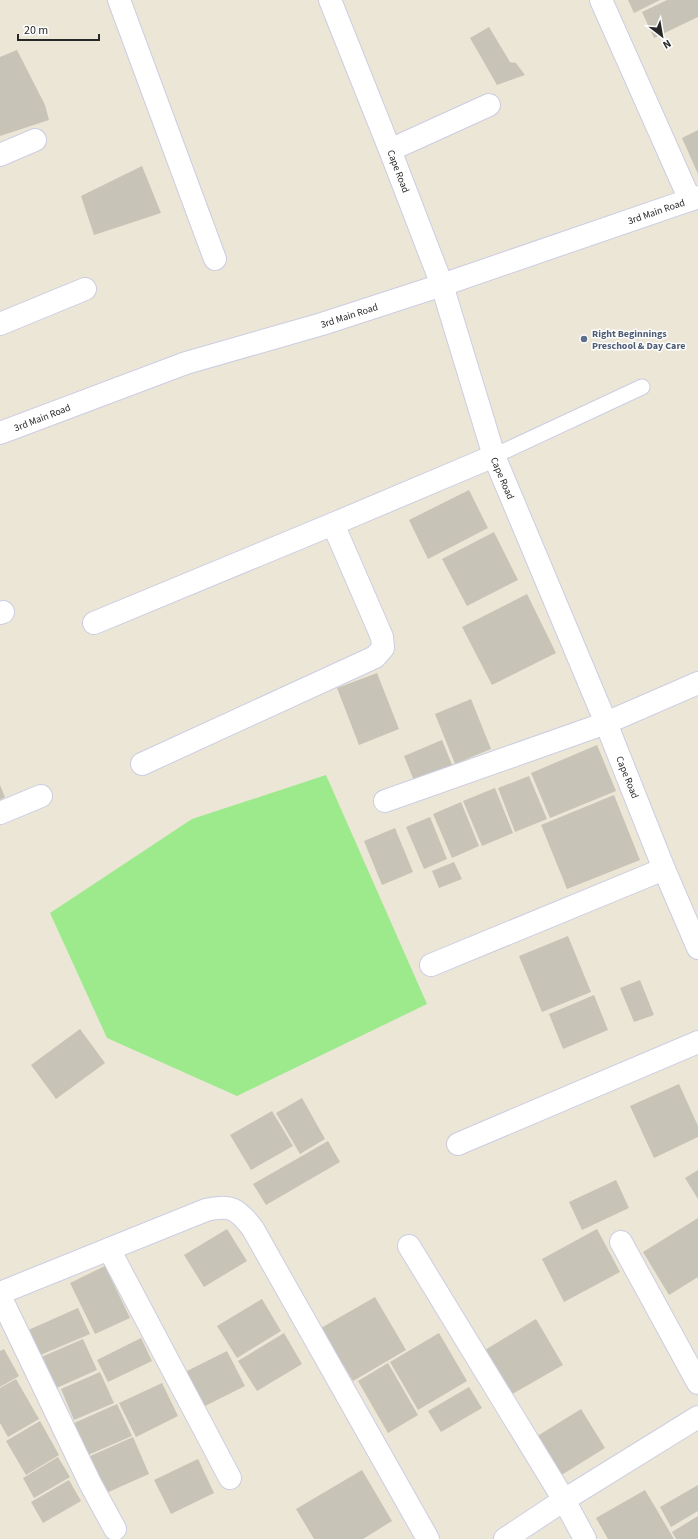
<svg xmlns="http://www.w3.org/2000/svg" width="698" height="1539" viewBox="0 0 698 1539" font-family="'Source Sans 3',sans-serif">
  <style>
    .green { fill: #9dea8c }
    .building { fill: #c7c3b7 }
    .lines { fill: none; stroke-linecap: round; stroke-linejoin: round }
    .service-casing { stroke: #cccde3; stroke-width: 17 }
    .minor-casing { stroke: #cccde3; stroke-width: 24 }
    .service { stroke: #fff; stroke-width: 15 }
    .minor { stroke: #fff; stroke-width: 22 }
    .service-dot { fill: #5c6f8a; stroke: #fff; stroke-width: 1.5 }
    .labels { text-anchor: middle; stroke-width: 3; stroke-linejoin: round; paint-order: stroke }
    .street-label { font-size: 10px; fill: #282828; stroke: #fff }
    .service-label { font-size: 10px; font-weight: bold; fill: #4e5e75; stroke: #fff; text-anchor: start }
  </style>
  <rect width="100%" height="100%" fill="#ece6d7"/>
  <polygon class="green" points="326,775 427,1004 237,1096 107,1038 50,913 192,819"/>
  <g class="building">
    <polygon points="628,0 660,0 634,13"/>
    <polygon points="667,0 698,0 698,17 654,38 642,12"/>
    <polygon points="489,27 510,62 516,63 525,75 497,85 470,38"/>
    <polygon points="17,50 45,105 49,120 0,136 0,57"/>
    <polygon points="698,130 698,174 682,138"/>
    <polygon points="142,166 161,213 94,235 81,196"/>
    <polygon points="469,490 488,528 428,559 409,520"/>
    <polygon points="494,532 518,580 467,606 442,559"/>
    <polygon points="527,594 556,653 492,685 462,627"/>
    <polygon points="377,673 399,729 359,745 337,688"/>
    <polygon points="471,699 491,749 455,764 435,714"/>
    <polygon points="442,740 453,767 415,783 404,756"/>
    <polygon points="597,745 616,791 550,818 531,773"/>
    <polygon points="529,776 547,819 515,832 498,788"/>
    <polygon points="0,785 5,797 0,800"/>
    <polygon points="495,788 513,833 482,846 463,801"/>
    <polygon points="614,795 640,860 567,889 541,825"/>
    <polygon points="461,802 479,846 452,858 433,814"/>
    <polygon points="430,817 447,859 424,869 406,827"/>
    <polygon points="395,828 413,872 382,885 364,841"/>
    <polygon points="454,862 462,879 439,888 432,871"/>
    <polygon points="568,936 591,992 542,1012 519,956"/>
    <polygon points="640,980 654,1015 634,1022 620,988"/>
    <polygon points="594,995 608,1030 563,1049 549,1014"/>
    <polygon points="80,1029 105,1063 56,1099 31,1065"/>
    <polygon points="679,1084 698,1126 698,1137 654,1158 630,1106"/>
    <polygon points="302,1098 325,1139 300,1154 276,1113"/>
    <polygon points="272,1111 293,1146 251,1170 230,1135"/>
    <polygon points="328,1141 340,1162 266,1205 253,1184"/>
    <polygon points="698,1170 698,1199 685,1178"/>
    <polygon points="616,1180 629,1208 582,1230 569,1202"/>
    <polygon points="698,1218 698,1277 669,1295 643,1252"/>
    <polygon points="227,1229 247,1261 204,1287 184,1255"/>
    <polygon points="597,1229 620,1272 564,1302 542,1259"/>
    <polygon points="105,1266 130,1318 95,1334 70,1283"/>
    <polygon points="375,1297 406,1350 353,1381 321,1328"/>
    <polygon points="262,1299 281,1331 237,1358 217,1326"/>
    <polygon points="78,1308 90,1334 38,1356 26,1331"/>
    <polygon points="536,1319 563,1365 507,1397 480,1353"/>
    <polygon points="284,1333 302,1364 257,1391 238,1361"/>
    <polygon points="439,1333 467,1381 418,1410 390,1362"/>
    <polygon points="141,1338 152,1361 108,1382 97,1360"/>
    <polygon points="83,1339 97,1370 52,1390 39,1358"/>
    <polygon points="4,1349 19,1376 0,1387 0,1351"/>
    <polygon points="227,1351 245,1386 201,1408 183,1373"/>
    <polygon points="388,1363 418,1415 388,1433 358,1381"/>
    <polygon points="100,1372 114,1403 74,1420 61,1389"/>
    <polygon points="16,1379 39,1419 8,1437 0,1423 0,1388"/>
    <polygon points="162,1383 178,1416 136,1437 119,1403"/>
    <polygon points="469,1387 482,1408 441,1432 428,1411"/>
    <polygon points="117,1404 132,1436 88,1455 74,1423"/>
    <polygon points="581,1409 605,1448 555,1479 531,1440"/>
    <polygon points="40,1421 59,1455 26,1475 6,1441"/>
    <polygon points="133,1437 149,1474 104,1494 88,1457"/>
    <polygon points="58,1457 70,1477 34,1498 23,1478"/>
    <polygon points="198,1459 214,1493 171,1514 154,1480"/>
    <polygon points="362,1470 392,1521 363,1539 314,1539 296,1509"/>
    <polygon points="69,1480 81,1501 43,1523 31,1502"/>
    <polygon points="698,1485 698,1511 671,1527 660,1507"/>
    <polygon points="645,1490 674,1539 608,1539 596,1518"/>
    <polygon points="698,1516 698,1539 676,1539 672,1532"/>
  </g>
  <g class="lines">
    <defs>
      <polyline id="service" points="494,456 642,387"/>
      <g id="minor">
        <polyline points="119,0 215,259"/>
        <polyline points="330,0 390,150 442,285 494,456 606,723 664,869 698,948"/>
        <polyline points="601,0 690,200"/>
        <polyline points="390,150 489,105"/>
        <polyline points="0,155 35,140"/>
        <polyline points="0,324 85,289"/>
        <polyline points="0,433 186,363 322,324 442,285 698,197"/>
        <polyline points="0,613 3,612"/>
        <polyline points="94,623 333,524"/>
        <polyline points="142,764 375,657 383,648 382,637 333,524 494,456"/>
        <polyline points="385,801 606,723 698,683"/>
        <polyline points="0,813 41,796"/>
        <polyline points="431,965 664,869"/>
        <polyline points="458,1144 698,1042"/>
        <polyline points="621,1242 698,1383"/>
        <polyline points="409,1246 564,1500 585,1539"/>
        <polyline points="109,1249 230,1478"/>
        <path d="M0,1293L206,1210C231,1204 238,1209 253,1229L428,1539"/>
        <polyline points="0,1296 90,1483 115,1529"/>
        <polyline points="505,1539 564,1500 698,1417"/>
      </g>
    </defs>
    <use href="#service" class="service-casing"/>
    <use href="#minor" class="minor-casing"/>
    <use href="#service" class="service"/>
    <use href="#minor" class="minor"/>
  </g>
  <circle class="service-dot" cx="584" cy="339" r="4"/>
  <g class="labels">
    <g class="street-label">
      <text transform="translate(399 171) rotate(69)" y="4">Cape Road</text>
      <text transform="translate(656 211) rotate(-19)" y="4">3rd Main Road</text>
      <text transform="translate(349 315) rotate(-18)" y="4">3rd Main Road</text>
      <text transform="translate(42 417) rotate(-21)" y="4">3rd Main Road</text>
      <text transform="translate(503 478) rotate(67)" y="4">Cape Road</text>
      <text transform="translate(628 777) rotate(68)" y="4">Cape Road</text>
    </g>
    <g class="service-label">
      <text x="592" y="337">Right Beginnings<tspan x="592" dy="12">Preschool &amp; Day Care</tspan></text>
    </g>
  </g>
  <g transform="translate(662 36) rotate(149)" stroke="#ffffff" stroke-width="3" paint-order="stroke">
  <path d="M0-3L7 15L0 10L-7 15Z" fill="#282828"/>
  <text y="-6" font-size="11" font-weight="bold" text-anchor="middle" fill="#282828">N</text>
  </g>
  <path d="M18 34v6h81v-6" fill="none" stroke="#282828" stroke-width="2"/>
  <text x="24" y="34" font-size="12" fill="#282828" stroke="#ffffff" stroke-width="3" paint-order="stroke">20 m</text>
</svg>
